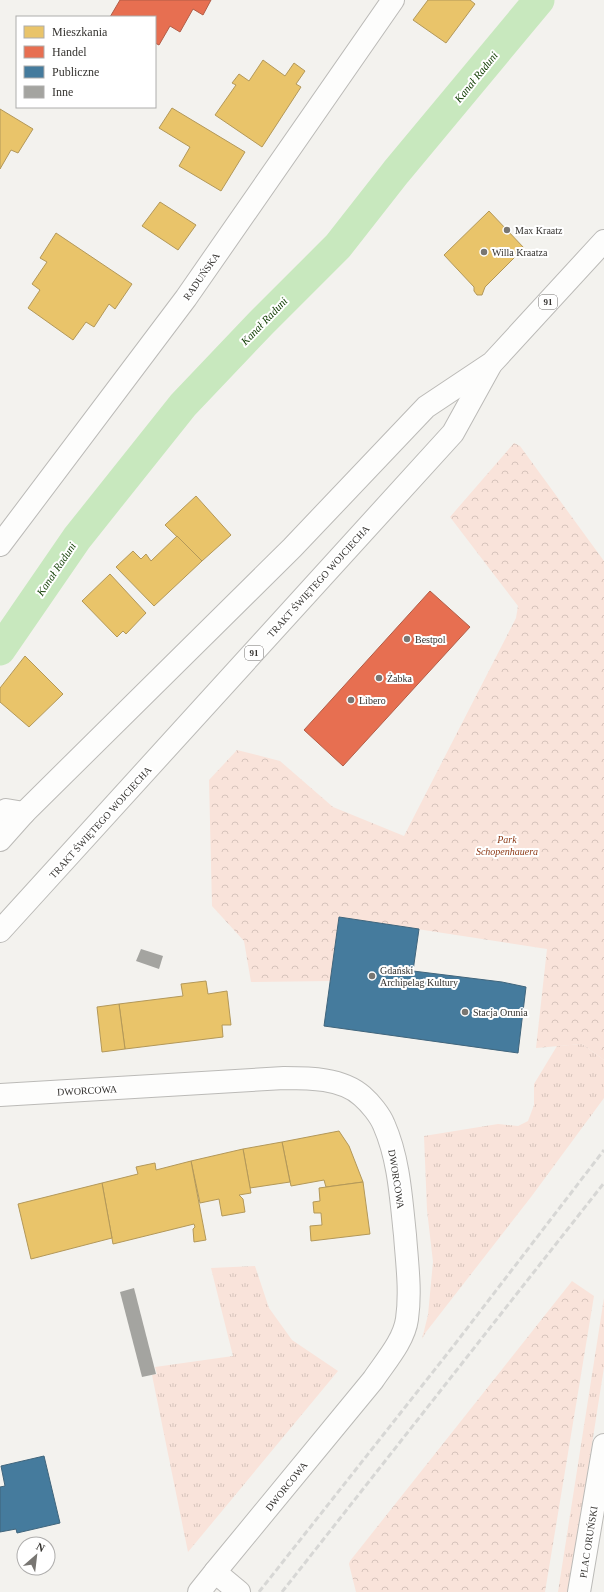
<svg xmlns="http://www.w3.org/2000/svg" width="604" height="1592" viewBox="0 0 604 1592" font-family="Georgia,serif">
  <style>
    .grass { fill: url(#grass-tufts) }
    .park { fill: url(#park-crowns) }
    .homes { fill: #e9c46a; stroke: #b39859 }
    .shops { fill: #e76f51; stroke: #b25d47 }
    .public { fill: #457b9d; stroke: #40657c }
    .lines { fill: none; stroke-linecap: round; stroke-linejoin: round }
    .canal { stroke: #c8e8be; stroke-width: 31 }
    .building { fill: #a4a4a0 }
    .street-casing { stroke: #bbbab7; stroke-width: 24 }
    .secondary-casing { stroke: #bbbab7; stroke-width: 24 }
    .primary-casing { stroke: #bbbab7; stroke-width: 24 }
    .street { stroke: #fdfdfc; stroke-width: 22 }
    .secondary { stroke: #fdfdfc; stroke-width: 22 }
    .primary { stroke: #fdfdfc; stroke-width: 22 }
    .rail { stroke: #d7d7d5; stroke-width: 3; stroke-dasharray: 6 3; stroke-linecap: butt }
    .poi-dot { fill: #787672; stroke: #fff; stroke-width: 1.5 }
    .labels { text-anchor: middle; stroke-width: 4; stroke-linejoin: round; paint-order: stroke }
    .shield { fill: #fff; stroke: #72706e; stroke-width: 1 }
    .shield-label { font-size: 9px; font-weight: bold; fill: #353330 }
    .poi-label { font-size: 10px; fill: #353330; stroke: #fff; text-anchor: start }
    .street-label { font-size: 10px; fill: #353330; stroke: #fff }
    .park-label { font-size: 10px; font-style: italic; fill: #8d3a17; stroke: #fff }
    .water-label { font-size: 11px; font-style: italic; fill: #154107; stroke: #fff }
  </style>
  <defs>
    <pattern id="grass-tufts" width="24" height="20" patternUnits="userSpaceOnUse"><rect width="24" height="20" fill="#f9e3da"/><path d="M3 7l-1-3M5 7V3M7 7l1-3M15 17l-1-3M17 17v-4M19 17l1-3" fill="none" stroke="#d6c3bb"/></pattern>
    <pattern id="park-crowns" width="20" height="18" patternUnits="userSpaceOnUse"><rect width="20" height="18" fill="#f9e3da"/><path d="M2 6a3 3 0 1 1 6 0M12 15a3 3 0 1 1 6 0" fill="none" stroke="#d6c3bb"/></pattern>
  </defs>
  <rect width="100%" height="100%" fill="#f3f2ee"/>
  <g class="grass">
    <polygon points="582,1044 604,1060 604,1098 531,1197 426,1332 422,1339 428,1315 433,1262 427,1210 424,1136 498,1124 518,1126 528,1121 534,1105 534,1084 557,1046"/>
    <polygon points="255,1266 269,1308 292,1340 338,1371 188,1552 152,1375 157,1374 155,1367 233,1356 211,1268"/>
    <polygon points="604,1298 604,1367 569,1592 558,1592"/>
  </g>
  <g class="park">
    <polygon points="514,443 520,446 604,561 604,1060 582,1044 536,1048 547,949 339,917 331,981 251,982 244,941 212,906 209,780 237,750 280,761 333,807 404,836 516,618 518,606 450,517"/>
    <polygon points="572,1281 594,1296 545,1592 356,1592 349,1564 350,1561"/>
  </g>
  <g class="homes">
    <polygon points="428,0 470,0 475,4 446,43 413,20"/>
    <polygon points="263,60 285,76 294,63 305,71 296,84 301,87 262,147 215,115 236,85 232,83 239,74 249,81"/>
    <polygon points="172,108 245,152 221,191 179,166 190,147 159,128"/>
    <polygon points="0,109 33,129 18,153 11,150 0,169"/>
    <polygon points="160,202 196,225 178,250 142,226"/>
    <polygon points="489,211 524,248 485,287 482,295 477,295 474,291 474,287 444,255"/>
    <polygon points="56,233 132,284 115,309 109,304 94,327 86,322 73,340 28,308 40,290 32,284 47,262 40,258"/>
    <polygon points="196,496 231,535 202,561 165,525"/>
    <polygon points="177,536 202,561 154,606 116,567 133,551 141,559 146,554 151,561"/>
    <polygon points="110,574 146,613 126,634 123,631 117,637 82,601"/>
    <polygon points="25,656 63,694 29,727 0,702 0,688"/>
    <polygon points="206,981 208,994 227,991 231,1025 222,1025 223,1037 125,1049 119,1004 183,996 181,984"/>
    <polygon points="119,1004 125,1049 102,1052 97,1007"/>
    <polygon points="339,1131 349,1146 363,1182 326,1187 324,1180 291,1186 282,1142"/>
    <polygon points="282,1142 290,1182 250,1188 243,1149"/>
    <polygon points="243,1149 251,1193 239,1195 243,1199 245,1212 222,1216 219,1199 200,1203 191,1161"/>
    <polygon points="191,1161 206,1240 194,1242 193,1229 195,1227 194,1224 113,1244 102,1183 138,1174 136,1167 155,1163 156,1170"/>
    <polygon points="363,1182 370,1234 311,1241 310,1226 322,1225 321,1213 314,1213 313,1202 320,1201 319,1188"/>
    <polygon points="102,1183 112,1238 31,1259 18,1204"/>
  </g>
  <g class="shops">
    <polygon points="120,0 211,0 203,15 193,9 180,32 170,26 159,45 155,43 155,17 110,17"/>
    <polygon points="430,591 470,627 343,766 304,730"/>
  </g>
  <g class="public">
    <polygon points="339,917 419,929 413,971 502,982 526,987 518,1053 324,1026"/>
    <polygon points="44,1456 60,1523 17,1533 16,1529 0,1532 0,1487 5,1486 1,1466"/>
  </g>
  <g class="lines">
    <polyline class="canal" points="0,650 77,538 183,405 261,323 338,246 396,172 539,0"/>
  </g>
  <g class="building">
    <polygon points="141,949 163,956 159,969 136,961"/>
    <polygon points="134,1288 156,1374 142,1377 120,1292"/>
  </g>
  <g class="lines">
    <defs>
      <g id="street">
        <polyline points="0,545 186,298 393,0"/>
        <polyline points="0,813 6,810 24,813"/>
        <polyline points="199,1592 215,1572"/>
        <polyline points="579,1592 604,1445"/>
      </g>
      <path id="secondary" d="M0,1095L284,1078C309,1078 342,1078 362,1096C370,1103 380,1115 384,1125C399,1159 401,1198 405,1235C407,1263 411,1291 407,1319C404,1341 385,1362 373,1380L215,1572L239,1592"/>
      <g id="primary">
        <polyline points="0,840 24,813 292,548 426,407 492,363 604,241"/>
        <polyline points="0,931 453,433 490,366"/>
      </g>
    </defs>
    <use href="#street" class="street-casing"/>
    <use href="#secondary" class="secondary-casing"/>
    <use href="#primary" class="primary-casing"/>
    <use href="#street" class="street"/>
    <use href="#secondary" class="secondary"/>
    <use href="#primary" class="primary"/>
    <g class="rail">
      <polyline points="259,1592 455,1344 604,1150"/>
      <polyline points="282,1592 604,1183"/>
    </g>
  </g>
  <g class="poi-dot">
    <circle cx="507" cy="230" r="4"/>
    <circle cx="484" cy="252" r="4"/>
    <circle cx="407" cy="639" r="4"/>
    <circle cx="379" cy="678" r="4"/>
    <circle cx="351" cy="700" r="4"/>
    <circle cx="372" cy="976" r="4"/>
    <circle cx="465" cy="1012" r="4"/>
  </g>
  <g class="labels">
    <g class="shield">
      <rect x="539" y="295" width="18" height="14" rx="3"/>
      <rect x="245" y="646" width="18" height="14" rx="3"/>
    </g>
    <g class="shield-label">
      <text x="548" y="305">91</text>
      <text x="254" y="656">91</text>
    </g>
    <g class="poi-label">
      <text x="515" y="234">Max Kraatz</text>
      <text x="492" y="256">Willa Kraatza</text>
      <text x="415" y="643">Bestpol</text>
      <text x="387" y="682">Żabka</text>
      <text x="359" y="704">Libero</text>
      <text x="380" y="974">Gdański<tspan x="380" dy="12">Archipelag Kultury</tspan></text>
      <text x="473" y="1016">Stacja Orunia</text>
    </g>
    <g class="street-label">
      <text transform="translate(201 276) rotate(-55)" y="4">RADUŃSKA</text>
      <text transform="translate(318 581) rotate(-48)" y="4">TRAKT ŚWIĘTEGO WOJCIECHA</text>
      <text transform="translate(100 822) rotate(-48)" y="4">TRAKT ŚWIĘTEGO WOJCIECHA</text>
      <text transform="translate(87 1090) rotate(-3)" y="4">DWORCOWA</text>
      <text transform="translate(397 1179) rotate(81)" y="4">DWORCOWA</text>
      <text transform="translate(286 1486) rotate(-51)" y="4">DWORCOWA</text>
      <text transform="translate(588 1542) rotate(-81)" y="4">PLAC ORUŃSKI</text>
    </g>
    <g class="park-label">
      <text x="507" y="843">Park<tspan x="507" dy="12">Schopenhauera</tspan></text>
    </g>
    <g class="water-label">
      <text transform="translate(476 77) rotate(-51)" y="4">Kanał Raduni</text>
      <text transform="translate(264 321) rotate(-46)" y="4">Kanał Raduni</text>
      <text transform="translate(56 569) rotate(-56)" y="4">Kanał Raduni</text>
    </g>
  </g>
  <rect x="16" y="16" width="140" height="92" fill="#ffffff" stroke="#aeadac"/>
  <rect x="24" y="26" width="20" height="12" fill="#e9c46a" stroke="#aeadac"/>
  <text x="52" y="36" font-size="12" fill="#353330">Mieszkania</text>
  <rect x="24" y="46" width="20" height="12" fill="#e76f51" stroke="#aeadac"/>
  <text x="52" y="56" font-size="12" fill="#353330">Handel</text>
  <rect x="24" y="66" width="20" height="12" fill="#457b9d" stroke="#aeadac"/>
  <text x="52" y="76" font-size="12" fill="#353330">Publiczne</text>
  <rect x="24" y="86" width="20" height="12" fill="#a4a4a0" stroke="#aeadac"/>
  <text x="52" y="96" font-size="12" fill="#353330">Inne</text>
  <g transform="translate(36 1556) rotate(28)"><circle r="19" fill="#ffffff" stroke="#aeadac"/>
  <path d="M0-3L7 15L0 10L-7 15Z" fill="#787672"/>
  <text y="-6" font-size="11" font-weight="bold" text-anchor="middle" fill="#353330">N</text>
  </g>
</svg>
